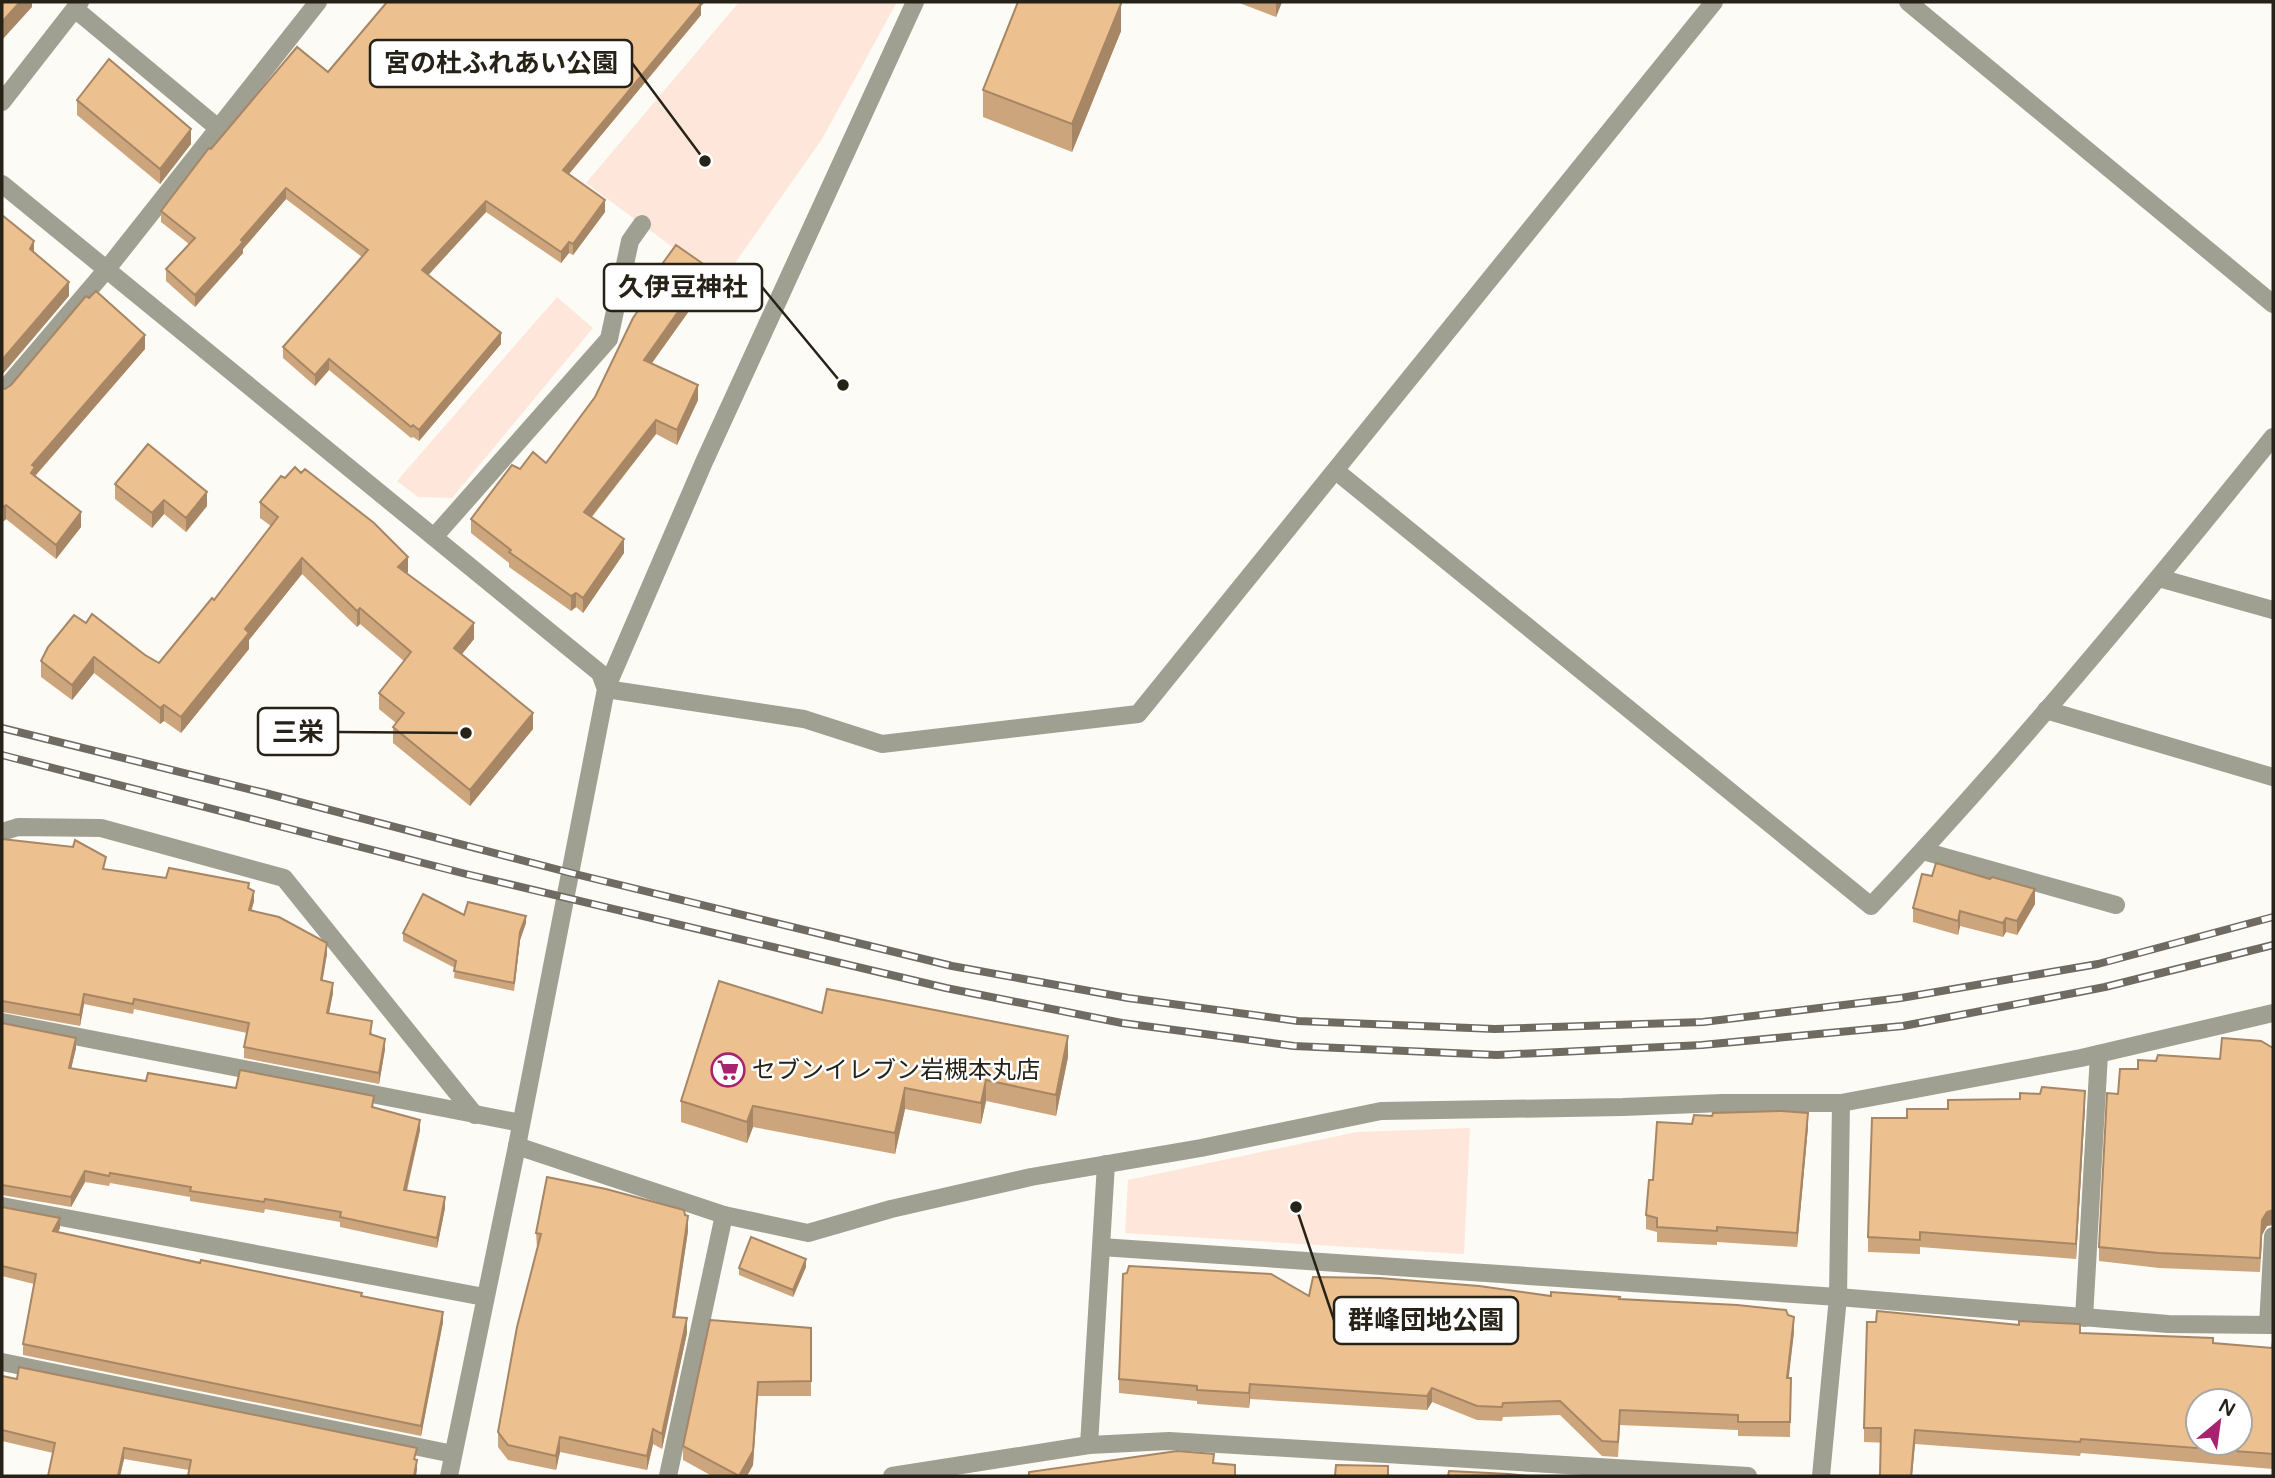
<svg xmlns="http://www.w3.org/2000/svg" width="2275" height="1478" viewBox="0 0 2275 1478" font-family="'Varela Round','Noto Sans JP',sans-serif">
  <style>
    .park { fill: #fee6da }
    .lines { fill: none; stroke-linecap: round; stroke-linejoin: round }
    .service { stroke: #9f9f92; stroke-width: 18 }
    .minor { stroke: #9f9f92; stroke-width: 18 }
    .tertiary { stroke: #9f9f92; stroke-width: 18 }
    .rail-casing { stroke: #6f6b62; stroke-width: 8 }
    .rail { stroke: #fff; stroke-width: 5; stroke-dasharray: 16; stroke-linecap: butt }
    .wall { fill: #cca57c }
    .shaded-wall { fill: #a68665 }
    .building { fill: #edc090; stroke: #a68665; stroke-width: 2; fill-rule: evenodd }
    .labels { text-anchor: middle; stroke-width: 5; stroke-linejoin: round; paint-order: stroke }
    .poi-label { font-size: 24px; fill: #272218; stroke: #fff; text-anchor: start }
    .leader { fill: none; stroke: #272218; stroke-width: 2.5 }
    .callout-dot { fill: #272218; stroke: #fff; stroke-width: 2.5 }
    .callout { fill: #fff; stroke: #272218; stroke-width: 2.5 }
    .callout-label { font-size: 26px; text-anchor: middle; font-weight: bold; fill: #272218 }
  </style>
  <rect width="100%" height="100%" fill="#fdfbf5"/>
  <g class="park">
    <polygon points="739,2 897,2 822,139 721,283 586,183"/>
    <polygon points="557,297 593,328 452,498 418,497 397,481"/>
    <polygon points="1470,1128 1464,1254 1125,1233 1128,1180 1357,1132"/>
  </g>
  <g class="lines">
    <g class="service">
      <polyline points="75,9 218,128"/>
      <polyline points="2,102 80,2"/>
      <polyline points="434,537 609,339 630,241 642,224"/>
      <polyline points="606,689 704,462 915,2"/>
      <polyline points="1923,851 2116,905"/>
      <polyline points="668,1476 724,1215"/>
    </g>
    <g class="minor">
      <polyline points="1908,2 2273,304"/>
      <polyline points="2,392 107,269 318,2"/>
      <path d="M1336,471L1871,906C2012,756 2144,597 2273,437"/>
      <polyline points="2159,578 2273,610"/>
      <polyline points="606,689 804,719 882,744 1138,714 1714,2"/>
      <polyline points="2046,710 2273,777"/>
      <polyline points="2,832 18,827 101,828 284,878 475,1115"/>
      <polyline points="2,1022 521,1123"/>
      <polyline points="517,1146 724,1215 808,1233 891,1209 1031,1177 1201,1148 1381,1111 1623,1107 1722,1103 1841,1103 2081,1058 2273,1013"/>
      <polyline points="2,1206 484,1297"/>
      <polyline points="1101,1247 1838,1297 2168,1324 2273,1325"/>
      <polyline points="2084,1318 2099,1054"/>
      <polyline points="2268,1325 2273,1236"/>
      <polyline points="2,1362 453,1454"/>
      <polyline points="1089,1445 1106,1164"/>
      <polyline points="892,1476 1089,1445 1169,1441 1748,1476"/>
      <polyline points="1821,1476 1838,1297 1841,1103"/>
    </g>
    <polyline class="tertiary" points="2,184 600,673 606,689 517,1146 449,1476"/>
    <defs>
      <g id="rail">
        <polyline points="2,728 265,793 571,873 952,966 1128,998 1298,1021 1495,1029 1703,1022 1901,998 2098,964 2273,917"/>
        <polyline points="2,755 466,874 946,988 1122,1023 1294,1046 1497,1055 1702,1045 1903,1026 2105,987 2273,945"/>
      </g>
    </defs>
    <use href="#rail" class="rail-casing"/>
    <use href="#rail" class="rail"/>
  </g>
  <g class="wall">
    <polygon points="1237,2 1282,2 1276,17"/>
    <polygon points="701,6 701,15 569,174 605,212 573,255 569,253 561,263 486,212 428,275 501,344 419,441 413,437 411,438 329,370 315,386 283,358 283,347 362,257 286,199 243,249 243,253 195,307 166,281 166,269 189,244 161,222 161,211 211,149 328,72"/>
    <polygon points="1121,31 1072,152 983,117 983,90"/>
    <polygon points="77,100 191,144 160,184 77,115"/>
    <polygon points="709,283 652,363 698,400 677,445 656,434 592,517 624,553 583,613 576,607 571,611 509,567 509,563 471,533 471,519 520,469 546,463 595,397 638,311 638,297"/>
    <polygon points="145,349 35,476 81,527 56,559 6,519 4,521 2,520 2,388 5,389"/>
    <polygon points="115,484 207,506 186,532 164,514 152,528 115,499"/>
    <polygon points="260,502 408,572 407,573 474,639 462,654 533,729 470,806 393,743 393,727 396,723 379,709 379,693 404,661 360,624 357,627 302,574 249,640 249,649 181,733 164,721 160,724 94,673 72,700 41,677 41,661 86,623 159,663 214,600 271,526 260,518"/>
    <polygon points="2,839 105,869 249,889 254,901 251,911 327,954 322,980 333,993 329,1013 372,1032 371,1035 385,1049 379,1084 244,1058 244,1047 247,1033 134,1009 133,1014 84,1004 80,1026 2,1012"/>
    <polygon points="2035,904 2017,935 2006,932 2003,937 1960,926 1958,935 1913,922 1913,908"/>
    <polygon points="464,915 526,923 520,940 514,991 454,978 455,968 403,941 403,933"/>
    <polygon points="2,1023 76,1048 71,1068 146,1081 236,1088 374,1107 420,1130 407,1191 445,1208 437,1248 340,1227 340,1222 265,1209 264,1213 190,1201 190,1197 110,1183 109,1186 85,1182 71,1207 2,1195"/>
    <polygon points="2273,1048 2273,1225 2267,1226 2262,1235 2260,1272 2159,1268 2099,1261 2099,1247 2118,1094 2138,1069 2156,1061 2220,1059"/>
    <polygon points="1068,1057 1056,1116 986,1101 981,1124 905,1109 895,1154 753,1127 747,1143 681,1122 681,1101"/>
    <polygon points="2085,1106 2076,1259 1920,1247 1920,1254 1868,1252 1868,1237 1907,1118 1948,1109"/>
    <polygon points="1692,1124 1808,1127 1797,1247 1717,1242 1717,1245 1657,1242 1657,1232 1646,1229 1646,1215 1653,1180"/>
    <polygon points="2,1207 60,1228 58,1232 362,1296 443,1322 421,1436 23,1355 23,1344 34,1284 2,1276"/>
    <polygon points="688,1231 675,1317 687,1333 662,1449 653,1444 647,1470 560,1452 556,1470 508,1460 498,1447 498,1432 537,1248 536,1233"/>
    <polygon points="806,1267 793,1297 739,1275 739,1268"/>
    <polygon points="1309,1296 1551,1296 1619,1299 1794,1332 1788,1378 1791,1378 1790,1437 1738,1436 1738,1430 1620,1425 1618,1457 1602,1456 1560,1415 1503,1417 1502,1421 1477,1420 1432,1402 1427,1410 1250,1399 1249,1408 1197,1404 1197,1401 1119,1393 1119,1379"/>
    <polygon points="811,1328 811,1396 758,1396 753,1465 747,1476 712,1476 683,1460 683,1446"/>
    <polygon points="2080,1333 2272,1348 2273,1342 2273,1469 2081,1453 2080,1456 1915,1444 1864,1442 1864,1428"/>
    <polygon points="2,1376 416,1459 417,1470 189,1470 124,1459 120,1476 48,1476 53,1453 2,1441"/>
  </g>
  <g class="shaded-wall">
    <polygon points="20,2 32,2 32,7 2,40 2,22"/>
    <polygon points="697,2 705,2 701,6 701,15 563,181 563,170"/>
    <polygon points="1276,2 1282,2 1276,17"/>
    <polygon points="1121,4 1121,31 1072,152 1072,124"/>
    <polygon points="191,129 191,144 160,184 160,169"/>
    <polygon points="286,188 286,199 243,249 243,253 195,307 195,295"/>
    <polygon points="605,200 605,212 573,255 573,244"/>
    <polygon points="486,201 486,212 422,282 422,270"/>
    <polygon points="34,241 34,255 30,249"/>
    <polygon points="569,242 569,253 561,263 561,252"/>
    <polygon points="709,268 709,283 644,374 644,360"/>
    <polygon points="69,282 69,296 2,375 2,360"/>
    <polygon points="501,333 501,344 419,441 419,430"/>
    <polygon points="145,335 145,349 35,476 31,473 32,465"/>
    <polygon points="329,359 329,370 315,386 315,375"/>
    <polygon points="698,385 698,400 677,445 677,430"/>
    <polygon points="656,420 656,434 584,526 584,512"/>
    <polygon points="207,492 207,506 186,532 186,518"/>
    <polygon points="164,500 164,514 152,528 152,513"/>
    <polygon points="6,505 6,519 4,521 4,507"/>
    <polygon points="81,512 81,527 56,559 56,545"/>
    <polygon points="624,539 624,553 583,613 583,598"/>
    <polygon points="408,557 408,572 398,583 398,567"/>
    <polygon points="302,558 302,574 249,640 249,649 181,733 181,717 245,629"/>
    <polygon points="576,593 576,607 571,611 571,596"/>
    <polygon points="360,608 360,624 357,627 357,611"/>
    <polygon points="474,623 474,639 454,664 454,648"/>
    <polygon points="94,657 94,673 72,700 72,685"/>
    <polygon points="164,705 164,721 160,724 160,708"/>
    <polygon points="533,713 533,729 470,806 470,790"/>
    <polygon points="2035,889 2035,904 2017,935 2017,921"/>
    <polygon points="254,891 254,901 249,920 249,910"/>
    <polygon points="1960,911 1960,926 1958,935 1958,921"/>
    <polygon points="526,916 526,923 520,940 514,991 520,932"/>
    <polygon points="2006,918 2006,932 2003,937 2003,923"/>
    <polygon points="327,943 327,954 321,990 321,980"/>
    <polygon points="333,983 333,993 327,1023 327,1013"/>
    <polygon points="84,994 84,1004 80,1026 80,1015"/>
    <polygon points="1068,1036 1068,1057 1056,1116 1056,1095"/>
    <polygon points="76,1038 76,1048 69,1078 69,1068"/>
    <polygon points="385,1039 385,1049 379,1084 379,1073"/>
    <polygon points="986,1080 986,1101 981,1124 981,1103"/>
    <polygon points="905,1088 905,1109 895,1154 895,1133"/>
    <polygon points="2085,1091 2085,1106 2076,1259 2076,1244"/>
    <polygon points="753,1106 753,1127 747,1143 747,1122"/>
    <polygon points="1808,1113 1808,1127 1797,1247 1797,1233"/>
    <polygon points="420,1120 420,1130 404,1201 404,1190"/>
    <polygon points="85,1171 85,1182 71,1207 71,1197"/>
    <polygon points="3,1184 3,1195 2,1195 2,1185"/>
    <polygon points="445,1197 445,1208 437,1248 437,1238"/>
    <polygon points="2273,1210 2273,1225 2267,1226 2262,1235 2260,1272 2262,1220 2267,1212"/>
    <polygon points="688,1216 688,1231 673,1331 673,1317"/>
    <polygon points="60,1218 60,1228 53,1241 53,1231"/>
    <polygon points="806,1259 806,1267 793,1297 793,1290"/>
    <polygon points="443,1312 443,1322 421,1436 421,1426"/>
    <polygon points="1794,1317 1794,1332 1787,1393 1787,1378"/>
    <polygon points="687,1318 687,1333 662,1449 662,1434"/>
    <polygon points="758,1382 753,1465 747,1476 739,1476"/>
    <polygon points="1250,1384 1250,1399 1249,1408 1249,1393"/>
    <polygon points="1432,1388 1432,1402 1427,1410 1427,1396"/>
    <polygon points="653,1429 653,1444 647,1470 647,1456"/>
    <polygon points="1915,1430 1915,1444 1912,1476 1911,1476"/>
    <polygon points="560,1437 560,1452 556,1470 556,1456"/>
    <polygon points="124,1448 124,1459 120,1476 118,1476"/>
    <polygon points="417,1460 417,1470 416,1476 414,1476"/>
  </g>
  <g class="building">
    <polygon points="2,2 20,2 2,22"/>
    <polygon points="387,2 699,2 701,4 563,170 605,200 573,244 569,242 561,252 486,201 422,270 501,333 419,430 413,425 411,427 329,359 315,375 283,347 368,250 286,188 241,240 243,242 195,295 166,269 195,238 161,211 209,148 211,149 297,47 328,72"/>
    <polygon points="1018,2 1120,2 1121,4 1072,124 983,90"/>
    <polygon points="109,59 191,129 160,169 77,100"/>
    <polygon points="2,215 34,241 30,249 69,282 2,360"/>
    <polygon points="676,245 709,268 644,360 698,385 677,430 656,420 584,512 624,539 583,598 576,593 571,596 509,552 511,550 471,519 512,465 520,469 533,452 546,463 595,397 633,318 644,302 638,297"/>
    <polygon points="96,291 145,335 32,465 35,467 31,473 81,512 56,545 6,505 4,507 2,505 2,388 5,389 11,385 86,296 89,298"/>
    <polygon points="148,444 207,492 186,518 164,500 152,513 115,484"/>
    <polygon points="295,467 301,473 305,469 374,523 408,557 398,567 474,623 454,648 533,713 470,790 393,727 404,713 379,693 411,652 360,608 357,611 302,558 245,629 249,633 181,717 164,705 160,708 94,657 72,685 41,661 48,647 74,615 86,623 92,614 145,655 159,663 212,598 214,600 278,517 260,502 281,476 285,478"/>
    <polygon points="2,839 73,847 75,840 106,857 103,869 166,878 169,868 249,883 248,888 254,891 249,910 279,917 327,943 321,980 333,983 327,1013 372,1021 370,1034 385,1039 379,1073 244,1047 249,1023 134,999 133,1004 84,994 80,1015 2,1001"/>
    <polygon points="1936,863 1990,879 1992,877 2035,889 2017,921 2006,918 2003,923 1960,911 1958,921 1913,908 1922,874 1932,876"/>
    <polygon points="423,894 464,915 468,902 526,916 520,932 514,983 454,971 456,961 403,933"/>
    <polygon points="719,981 822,1013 827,989 1068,1036 1056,1095 986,1080 981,1103 905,1088 895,1133 753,1106 747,1122 681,1101"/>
    <polygon points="2,1023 76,1038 69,1068 146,1081 148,1073 236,1088 240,1070 374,1096 372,1107 420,1120 404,1190 445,1197 437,1238 340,1217 341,1212 265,1199 264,1202 190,1191 191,1187 110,1173 109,1176 85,1171 71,1197 2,1185"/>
    <polygon points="2222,1038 2261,1041 2273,1048 2273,1210 2267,1212 2262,1220 2260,1258 2159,1253 2099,1247 2107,1093 2118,1094 2120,1069 2138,1069 2138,1060 2156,1061 2158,1055 2220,1059"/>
    <polygon points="2042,1087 2085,1091 2076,1244 1920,1232 1920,1240 1868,1237 1872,1118 1907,1118 1907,1109 1948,1109 1948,1100 2020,1099 2020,1093 2040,1094"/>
    <polygon points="1782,1111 1808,1113 1797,1233 1717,1227 1717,1231 1657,1227 1657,1218 1646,1215 1649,1180 1653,1180 1657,1122 1692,1124 1694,1115 1712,1116 1713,1113"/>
    <polygon points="547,1177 606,1189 684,1210 685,1215 688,1216 673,1317 687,1318 662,1434 653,1429 647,1456 560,1437 556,1456 508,1445 498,1432 517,1327 541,1234 536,1233"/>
    <polygon points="2,1207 60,1218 53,1231 200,1263 201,1260 231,1266 362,1293 361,1296 443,1312 421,1426 23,1344 36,1274 2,1266"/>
    <polygon points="751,1237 806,1259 793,1290 739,1268"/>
    <polygon points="1129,1266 1271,1274 1309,1296 1313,1277 1379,1278 1479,1286 1551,1296 1551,1292 1620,1297 1619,1299 1737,1305 1786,1310 1788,1315 1794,1317 1787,1378 1791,1378 1790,1422 1738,1422 1738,1415 1620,1410 1618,1442 1602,1441 1560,1401 1503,1403 1502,1407 1477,1406 1432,1388 1427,1396 1250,1384 1249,1393 1197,1390 1197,1386 1119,1379 1123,1274 1127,1273"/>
    <path d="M1877,1311L2019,1325V1321L2080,1324V1333L2213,1338V1343L2272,1348L2273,1342V1454L2081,1439L2080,1442L1915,1430L1911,1476H1880L1881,1428H1864L1867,1322H1876ZM2198,1401H2240V1443H2198Z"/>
    <polygon points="710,1320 811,1328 811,1381 758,1382 753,1451 739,1476 683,1446"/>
    <polygon points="19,1367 417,1448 414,1459 417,1460 414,1476 188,1476 191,1460 124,1448 118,1476 48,1476 55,1443 2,1430 2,1376 17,1379"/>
    <polygon points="1177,1451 1214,1454 1213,1463 1235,1465 1235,1476 1237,1476 1029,1476 1029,1472"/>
    <polygon points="1336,1465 1388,1466 1388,1476 1401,1476 1335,1476"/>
    <polygon points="1449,1471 1509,1474 1528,1476 1448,1476"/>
  </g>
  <defs>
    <symbol id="supermarket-ring" viewBox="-11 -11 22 22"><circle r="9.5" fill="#fff" stroke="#a8236d" stroke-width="1.5"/><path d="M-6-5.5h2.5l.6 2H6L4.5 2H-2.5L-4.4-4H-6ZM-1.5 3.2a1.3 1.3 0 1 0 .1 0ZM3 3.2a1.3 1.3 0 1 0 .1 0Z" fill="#a8236d"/></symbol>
  </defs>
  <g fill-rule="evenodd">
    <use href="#supermarket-ring" x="709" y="1051" width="38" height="38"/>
  </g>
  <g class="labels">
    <g class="poi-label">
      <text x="752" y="1078">セブンイレブン岩槻本丸店</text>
    </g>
  </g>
  <path class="leader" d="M705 161L632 63M843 385L762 287M466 733L338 732M1296 1207L1334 1320"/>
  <g class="callout-dot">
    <circle cx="705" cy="161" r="7"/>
    <circle cx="843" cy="385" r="7"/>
    <circle cx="466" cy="733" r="7"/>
    <circle cx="1296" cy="1207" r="7"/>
  </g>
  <g class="callout">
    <rect x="370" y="40" width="262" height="47" rx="7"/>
    <rect x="604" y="264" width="158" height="47" rx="7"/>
    <rect x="258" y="708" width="80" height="47" rx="7"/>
    <rect x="1334" y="1297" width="184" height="47" rx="7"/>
  </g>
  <g class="callout-label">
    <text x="501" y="72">宮の杜ふれあい公園</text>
    <text x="683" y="296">久伊豆神社</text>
    <text x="298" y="741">三栄</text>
    <text x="1426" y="1329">群峰団地公園</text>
  </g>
  <rect width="2275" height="1478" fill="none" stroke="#272218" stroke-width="7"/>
  <g transform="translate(2219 1422) rotate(29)"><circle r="33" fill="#ffffff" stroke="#a9a7a3" stroke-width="2"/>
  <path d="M0-5L12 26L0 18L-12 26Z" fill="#a8236d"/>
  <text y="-10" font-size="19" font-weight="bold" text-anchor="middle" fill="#272218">N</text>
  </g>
</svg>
